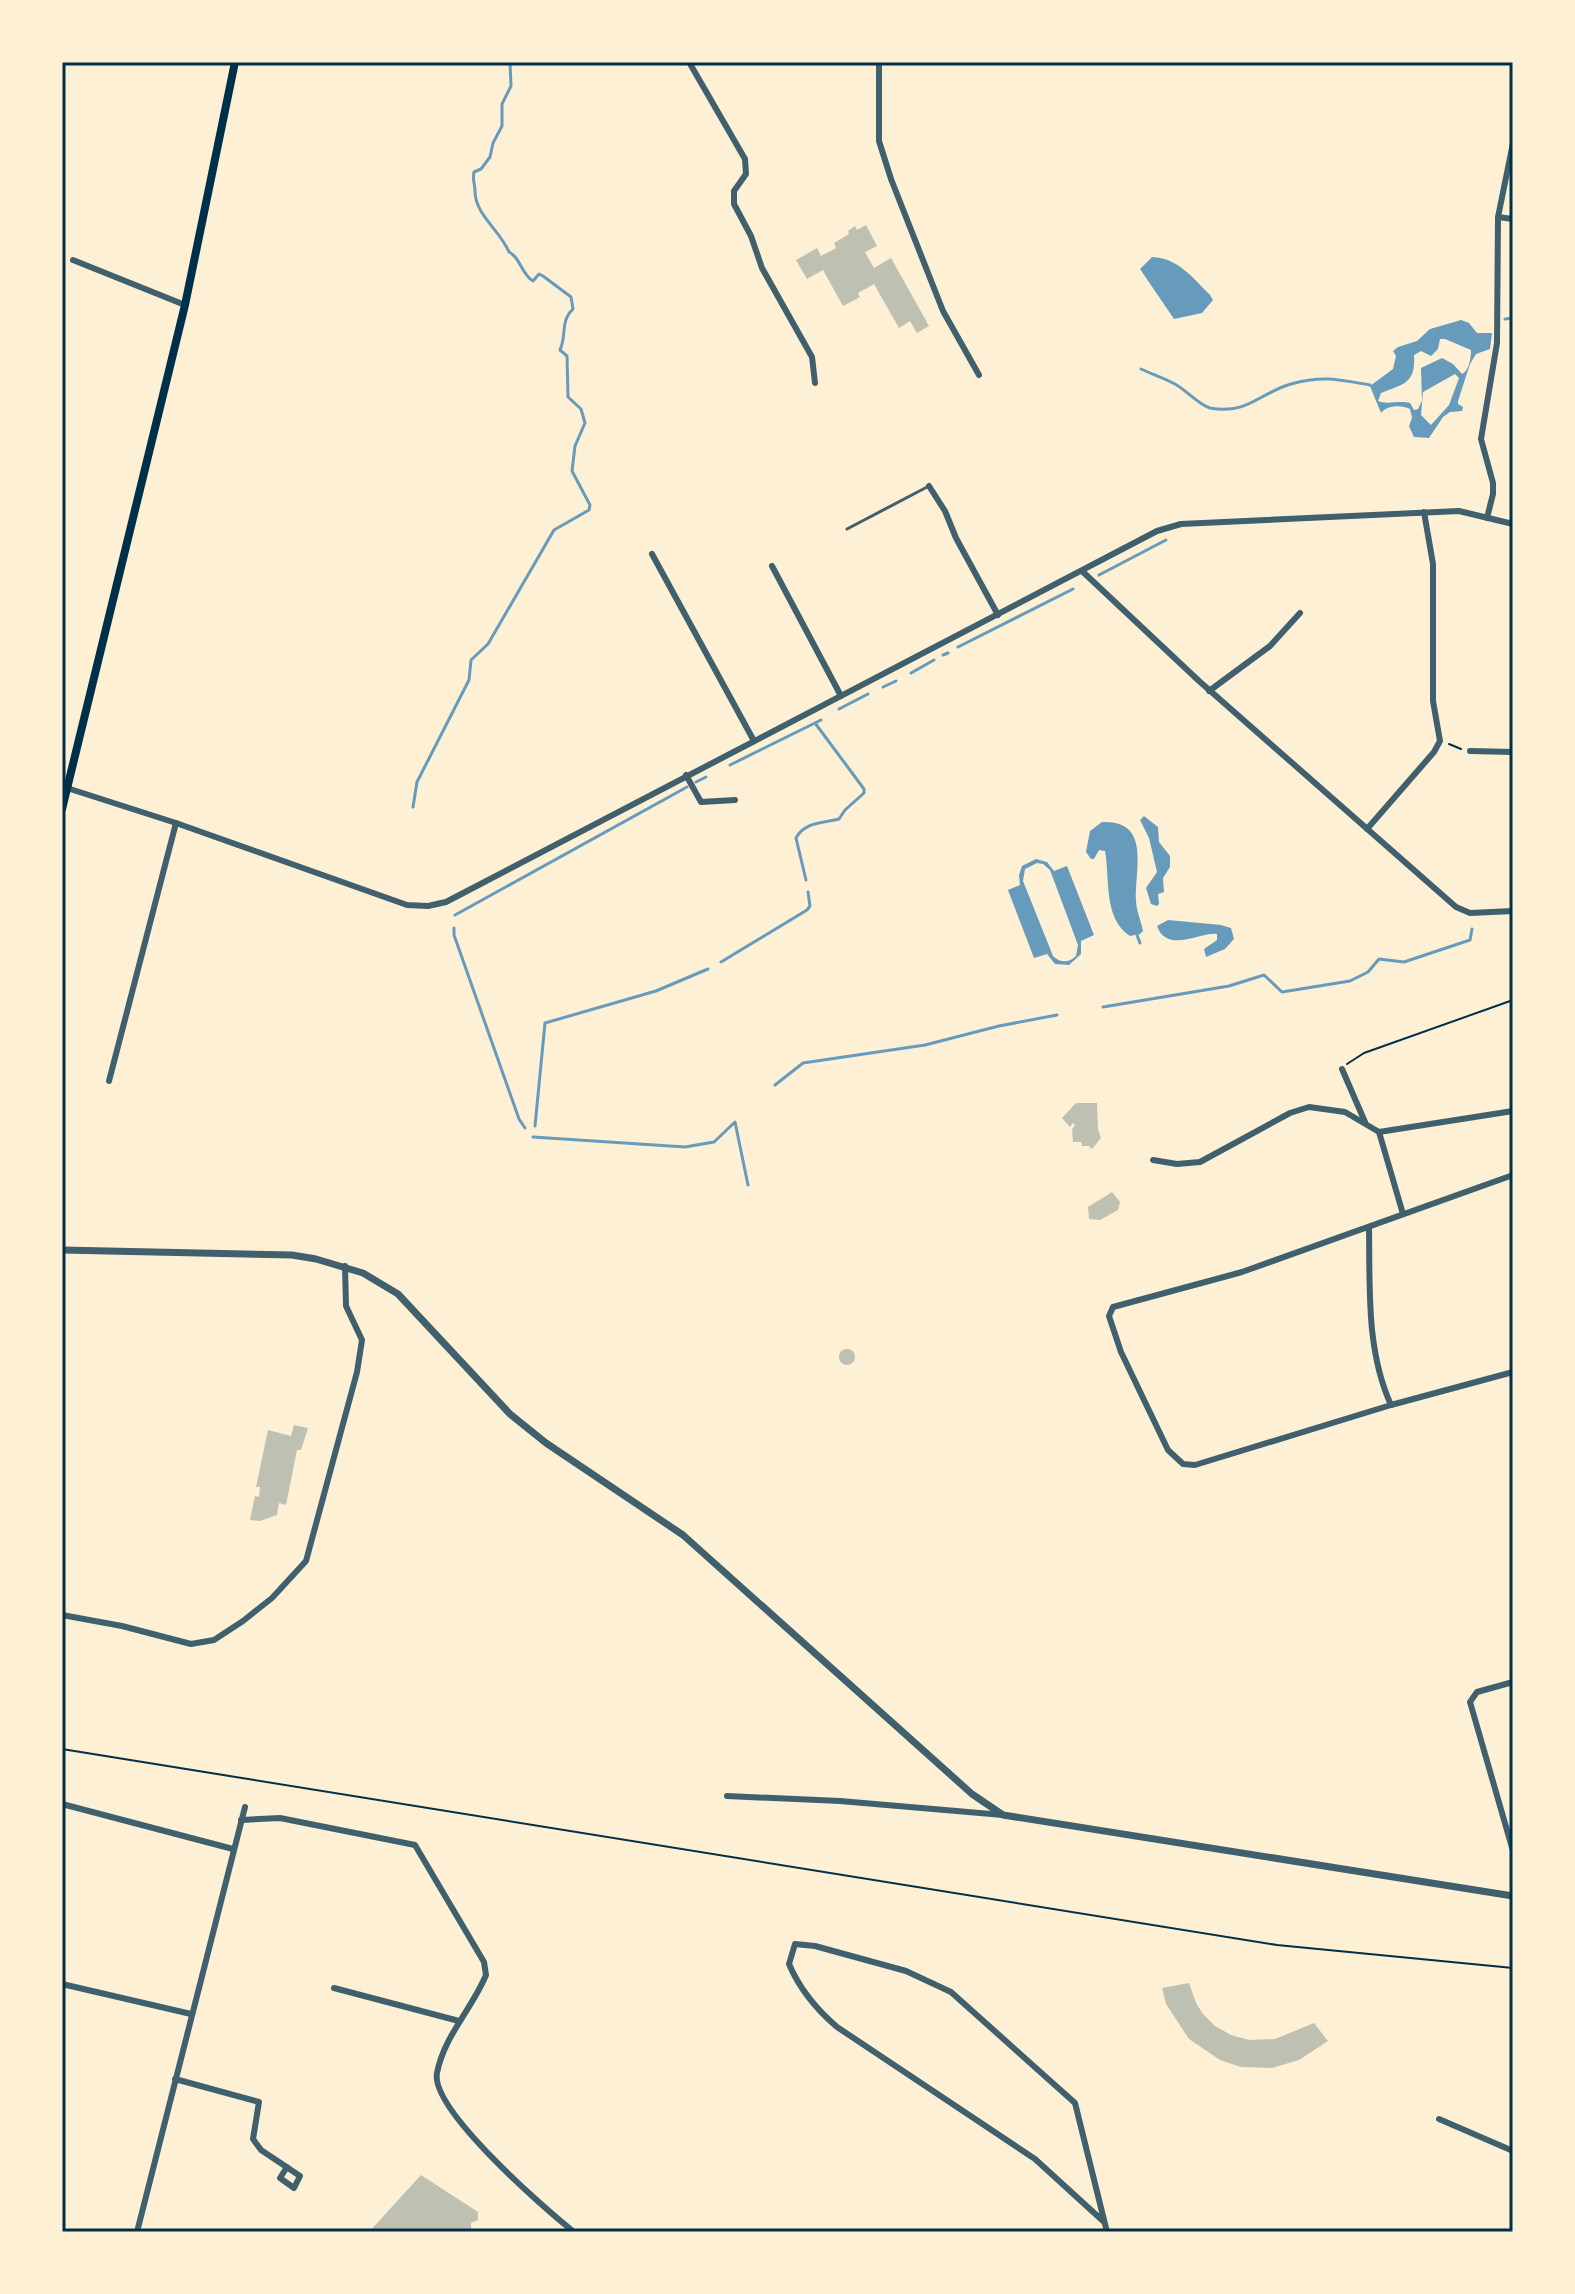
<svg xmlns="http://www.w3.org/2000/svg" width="1575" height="2294" viewBox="0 0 1575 2294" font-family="Commissioner,sans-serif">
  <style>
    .water { fill: #669bbc; fill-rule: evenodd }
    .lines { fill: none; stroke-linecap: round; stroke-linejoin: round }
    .stream { stroke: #669bbc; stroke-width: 3 }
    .building { fill: #bec0b2 }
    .path { stroke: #003049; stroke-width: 2 }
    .service { stroke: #3f606c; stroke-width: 3 }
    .minor { stroke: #3f606c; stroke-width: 6 }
    .tertiary { stroke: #3f606c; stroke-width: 7 }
    .secondary { stroke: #003049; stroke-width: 8 }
    .neatline { fill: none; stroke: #003049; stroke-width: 3 }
  </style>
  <rect width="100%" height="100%" fill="#fdf0d5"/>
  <g class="water">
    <path d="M1152,257C1178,258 1192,277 1210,295L1213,300L1202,313L1174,319L1140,269Z"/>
    <path d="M1461,320L1469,323L1477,333H1492L1490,349L1476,354L1470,364L1458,401V404L1463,407L1462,411L1450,412L1443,417L1429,438L1414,437L1409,426L1412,418L1410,409C1401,405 1388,405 1381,413L1370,386L1393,369L1396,356L1393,351L1398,347L1417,341L1430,329ZM1440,339H1445L1471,350C1471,358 1469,371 1462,374L1453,364L1442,358L1421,368L1422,401L1418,409L1414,410L1410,403C1400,400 1387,405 1378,401L1381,393C1403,384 1416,384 1414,355L1421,351L1431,356L1438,349ZM1455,374L1459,378L1449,405L1431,425L1421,415L1423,392Z"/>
    <polygon points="1144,816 1158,827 1159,842 1170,856 1170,867 1163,878 1164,892 1158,894 1159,904 1157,906 1151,904 1146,888 1157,872 1149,838 1140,820"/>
    <path d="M1102,822C1151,820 1135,868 1136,900C1136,910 1141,921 1143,931L1140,934L1130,936C1103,919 1110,877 1105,851L1099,850L1094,859H1091L1086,852L1090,831Z"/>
    <path d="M1036,859L1047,862L1054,871L1067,866L1094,935L1081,941V954L1069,965L1055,964L1047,954L1034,958L1008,890L1020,885L1019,875L1022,866ZM1037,863L1043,864L1050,870L1078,945L1076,956C1069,963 1060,963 1053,956L1023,881L1025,869Z"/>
    <path d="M1168,920L1221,925L1231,928L1234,939L1225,949L1206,957L1204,949L1217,940V934C1200,932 1167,954 1157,926Z"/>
  </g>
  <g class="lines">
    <g class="stream">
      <polyline points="1505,319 1513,318"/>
      <path d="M1141,369C1152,374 1164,378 1175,384C1186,390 1199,405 1210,408C1248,415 1259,393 1291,384C1324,375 1340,380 1370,385"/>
      <polyline points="1099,575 1166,540"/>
      <polyline points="958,647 1073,589"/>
      <polyline points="943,655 948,653"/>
      <polyline points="911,673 934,660"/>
      <polyline points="883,687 896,681"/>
      <polyline points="839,709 868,694"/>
      <polyline points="730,765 815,723"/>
      <polyline points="696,782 706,777"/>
      <path d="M413,807L417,782L469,680L471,660L488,644L554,530L589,510L590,505L572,471L575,446L585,423L581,409L568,397L567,356L560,350C567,335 560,321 573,309L571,297L543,276L539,274L533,281C522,275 520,257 509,252C500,230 475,215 475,191C475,183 472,180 474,172L481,169L490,157L493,143L502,126V104L511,86L510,62"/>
      <path d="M806,880L796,838C804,822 823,823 839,819L845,810L864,793V789L815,723L821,720"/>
      <polyline points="455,915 687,787"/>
      <polyline points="454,928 454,935 519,1119 525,1128"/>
      <polyline points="1137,935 1140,943"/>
      <polyline points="721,962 807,910 810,906 808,892"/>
      <polyline points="1103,1007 1229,986 1264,975 1282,992 1350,981 1368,972 1379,959 1404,962 1470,940 1472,929"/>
      <polyline points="775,1085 803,1063 925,1045 999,1026 1057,1015"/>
      <polyline points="535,1126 545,1023 656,991 708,969"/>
      <polyline points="533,1137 685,1147 714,1142 735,1122 748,1185"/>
    </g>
  </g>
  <g class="building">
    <polygon points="866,225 877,246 865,252 874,268 891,258 929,326 917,333 910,321 899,328 874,284 858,293 860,297 843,306 823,270 807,279 796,260 817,248 821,256 836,248 834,243 849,234 848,231 855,226 857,230"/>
    <polygon points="1076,1103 1097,1103 1098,1129 1101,1138 1092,1149 1089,1146 1082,1146 1081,1142 1073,1142 1072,1129 1075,1125 1073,1123 1070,1127 1062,1118"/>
    <polygon points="1112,1192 1120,1202 1118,1210 1100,1220 1089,1219 1088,1207"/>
    <circle cx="847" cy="1357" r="8"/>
    <polygon points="294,1425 308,1428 301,1450 297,1450 286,1505 279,1503 277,1515 260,1521 250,1520 255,1496 259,1497 260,1487 256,1487 268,1430 291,1436"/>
    <polygon points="1189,1983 1196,2003 1203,2014 1215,2026 1231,2035 1249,2040 1275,2039 1314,2023 1328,2041 1299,2060 1272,2068 1241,2067 1220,2060 1189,2039 1166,2004 1162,1988"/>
    <polygon points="421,2175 478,2212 478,2220 471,2223 471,2232 369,2232"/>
  </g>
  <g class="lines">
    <g class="path">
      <polyline points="1449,744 1461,749"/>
      <polyline points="1347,1064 1364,1053 1513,1000"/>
      <polyline points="62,1749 1277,1945 1513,1968"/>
    </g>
    <polyline class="service" points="847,529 929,486"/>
    <g class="minor">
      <polyline points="689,62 745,159 746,174 734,191 734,204 751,236 762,268 812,357 815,383"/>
      <polyline points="879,62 879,141 891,179 943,311 979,375"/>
      <polyline points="1498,217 1513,219"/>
      <polyline points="73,260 185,305"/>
      <polyline points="929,486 945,511 956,538 998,615"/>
      <polyline points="1487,518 1493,494 1493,483 1481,439 1497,343 1498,217 1513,143"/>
      <polyline points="652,554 754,741"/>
      <polyline points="772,566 841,696"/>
      <polyline points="1082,571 1199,681 1456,907 1470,913 1513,911"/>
      <polyline points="1209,691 1270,646 1300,613"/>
      <polyline points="1470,751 1513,752"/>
      <polyline points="686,775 701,802 735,800"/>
      <polyline points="67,788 176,823 407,905 428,906 446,902 1157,531 1181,524 1459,511 1513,524"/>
      <polyline points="1367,829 1434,752 1440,741 1433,701 1433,564 1424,512"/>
      <polyline points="1342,1069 1365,1122"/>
      <polyline points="109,1081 176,823"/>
      <polyline points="1379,1132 1403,1214"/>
      <polyline points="1153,1160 1177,1164 1200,1162 1290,1113 1309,1107 1345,1112 1379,1132 1513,1111"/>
      <polyline points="1513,1175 1242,1272 1113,1307 1109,1316 1121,1352 1168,1450 1183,1464 1195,1465 1391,1405 1513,1372"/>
      <path d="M1369,1228C1370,1287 1366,1350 1391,1405"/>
      <polyline points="62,1615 122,1626 191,1644 214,1640 243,1621 272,1598 306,1561 357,1372 362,1340 346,1306 345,1266"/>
      <polyline points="1513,1682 1477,1692 1470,1702 1513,1851"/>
      <polyline points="727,1796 840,1801 1003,1815"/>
      <polyline points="62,1804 233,1849"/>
      <path d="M241,1820L280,1818L415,1845L484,1962L486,1975C472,2009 444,2036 437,2073C430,2109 545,2209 574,2232"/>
      <polyline points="62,1984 191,2014"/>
      <polyline points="334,1988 459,2021"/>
      <polyline points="175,2079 259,2102 253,2139 261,2150 300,2176 294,2188 280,2178 287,2167"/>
      <polyline points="1439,2119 1513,2151"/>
      <path d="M1103,2221L1035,2159L837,2027C816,2009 800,1990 789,1964L795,1944L815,1946L906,1971L951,1992L1075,2103L1107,2232"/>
      <polyline points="137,2232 245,1807"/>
    </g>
    <polyline class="tertiary" points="62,1250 292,1255 316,1259 363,1273 398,1294 510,1414 546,1443 683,1535 972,1794 1003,1815 1513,1896"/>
    <polyline class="secondary" points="62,809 185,305 235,62"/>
  </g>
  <rect width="1575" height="2294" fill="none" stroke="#fdf0d5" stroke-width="128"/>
  <rect x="64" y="64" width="1447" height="2166" class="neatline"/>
</svg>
